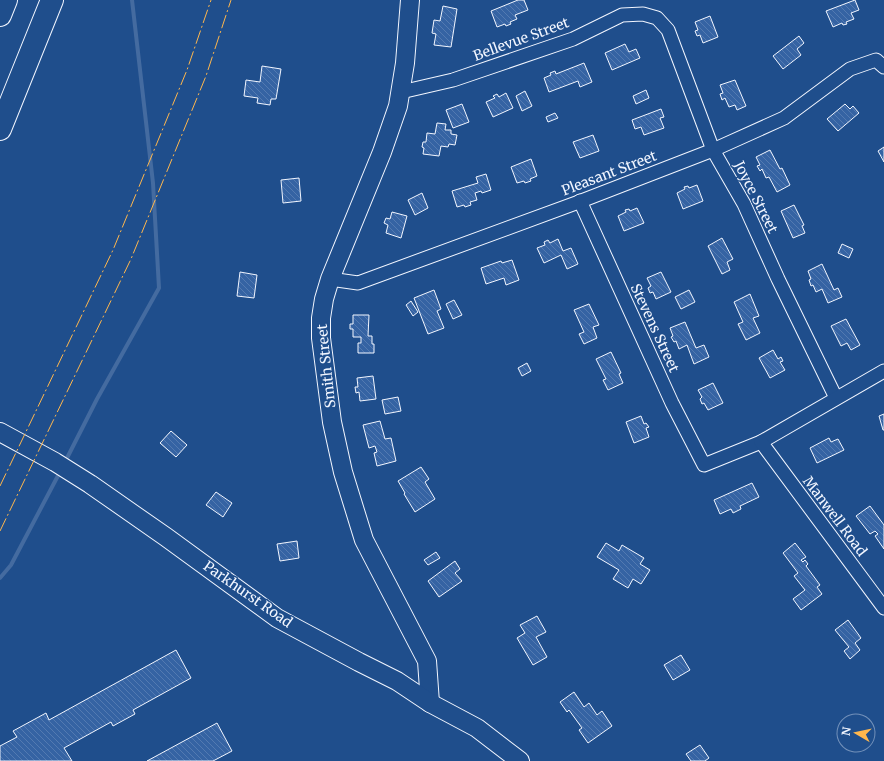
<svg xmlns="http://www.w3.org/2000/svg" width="884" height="761" viewBox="0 0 884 761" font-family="Merriweather,serif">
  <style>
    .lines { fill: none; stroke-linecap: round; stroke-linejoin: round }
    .stream { stroke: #446ba0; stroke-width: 4 }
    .building { fill: url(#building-back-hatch); stroke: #f2f6ff }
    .street-casing { stroke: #f2f6ff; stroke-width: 15 }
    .secondary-casing { stroke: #f2f6ff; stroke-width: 20 }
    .highway-casing { stroke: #f2f6ff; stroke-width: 24 }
    .street { stroke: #1f4e8c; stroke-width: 13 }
    .secondary { stroke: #1f4e8c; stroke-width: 18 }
    .highway { stroke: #1f4e8c; stroke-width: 22 }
    .power { stroke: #ffb74d; stroke-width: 1; stroke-dasharray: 14 3 2 3; stroke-linecap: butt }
    .labels { text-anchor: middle; stroke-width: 3; stroke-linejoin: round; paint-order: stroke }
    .street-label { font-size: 14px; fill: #f2f6ff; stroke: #1f4e8c }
  </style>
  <defs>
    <pattern id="building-back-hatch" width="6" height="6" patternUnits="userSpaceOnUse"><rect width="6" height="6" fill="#3563a3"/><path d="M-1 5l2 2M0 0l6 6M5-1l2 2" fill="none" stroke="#537ab1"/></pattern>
  </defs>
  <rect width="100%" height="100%" fill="#1f4e8c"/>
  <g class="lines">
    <g class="stream">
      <polyline points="65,462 97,399 159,288 153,183 132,0"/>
      <polyline points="0,578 11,565 61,470"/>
    </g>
  </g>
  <g class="building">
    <polygon points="518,0 524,0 528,10 515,15 517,19 510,22 511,24 506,26 505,24 497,27 491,11"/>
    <polygon points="855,0 859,10 851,13 854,19 846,22 847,24 843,25 842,23 833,27 826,11"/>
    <polygon points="443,6 457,9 451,47 434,45 436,34 432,33 434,20 440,21"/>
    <polygon points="710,16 718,37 703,43 700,35 697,36 695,31 698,30 695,22"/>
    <polygon points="799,36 804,43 797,49 801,55 783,69 773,56"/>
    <polygon points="625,44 629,52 636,49 640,58 612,70 605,53"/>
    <polygon points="584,63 592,82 580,87 578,81 549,92 544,78 551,75 550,73 555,71 556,74"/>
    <polygon points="262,66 281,69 276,99 271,99 270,105 257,103 258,98 244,96 246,80 260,82"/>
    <polygon points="735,80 746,106 737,110 735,105 729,107 725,98 722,100 720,94 723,93 720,85"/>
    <polygon points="646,90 649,98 636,104 633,96"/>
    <polygon points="525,91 532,106 522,111 516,96"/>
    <polygon points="506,93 513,108 493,117 486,102 495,98 493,96 497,94 499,97"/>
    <polygon points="462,104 469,122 453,128 446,110"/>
    <polygon points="845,104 850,109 853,106 859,113 838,131 827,119"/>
    <polygon points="661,109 664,117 660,118 664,128 644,135 641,127 635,129 632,120"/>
    <polygon points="555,113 558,118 548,122 546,117"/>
    <polygon points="437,123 446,124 445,130 451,130 451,134 457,135 455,145 449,144 448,147 441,146 439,156 423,154 424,148 422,147 423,142 426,142 427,133 435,134"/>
    <polygon points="593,135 599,151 580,158 573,142"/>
    <polygon points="884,147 884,162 878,151"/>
    <polygon points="770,150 780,169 782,168 790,185 777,192 769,177 766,178 762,169 760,171 757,166 760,165 756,157"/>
    <polygon points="531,159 537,176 530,179 531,181 525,183 524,181 517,183 511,167"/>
    <polygon points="486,174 491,190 482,193 481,191 475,193 477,200 470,202 471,205 465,207 464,205 457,207 452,191 478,183 476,177"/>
    <polygon points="299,178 301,201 283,203 281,180"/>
    <polygon points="697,185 703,201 683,209 677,193 685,189 684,187 688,186 689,188"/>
    <polygon points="422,193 428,208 415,215 408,200"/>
    <polygon points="794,205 804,225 802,226 805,233 793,238 781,211"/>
    <polygon points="637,208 644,223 624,231 618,216 626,212 625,210 629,209 630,211"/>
    <polygon points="392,212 407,216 401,238 386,233 388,225 384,223 386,218 390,219"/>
    <polygon points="722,238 733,259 727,262 730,270 722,274 708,246"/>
    <polygon points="558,239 563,251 571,248 578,264 567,269 561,255 544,263 537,248 545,245 544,242 548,240 550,243"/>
    <polygon points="842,244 853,249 849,258 838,253"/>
    <polygon points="512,260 519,280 506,285 504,278 486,284 481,268 501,261 502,263"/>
    <polygon points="822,264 834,290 838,288 842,297 828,303 822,289 816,292 813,285 811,286 809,280 811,279 808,271"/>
    <polygon points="240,272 257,275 254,298 237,296"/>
    <polygon points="661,272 671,292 656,299 653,292 650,293 648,288 651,286 647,278"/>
    <polygon points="434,290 441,309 437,311 444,328 428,334 414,298"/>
    <polygon points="689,290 695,302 681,309 675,297"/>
    <polygon points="750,294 759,316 753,318 760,333 746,340 738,324 743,322 734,302"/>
    <polygon points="454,300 462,315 453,319 446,304"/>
    <polygon points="411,301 418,312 413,316 406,305"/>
    <polygon points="589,304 599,325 593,327 597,338 584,344 579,334 584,332 574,310"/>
    <polygon points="353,315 369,315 368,336 372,336 372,344 374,344 374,353 358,353 358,343 361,343 361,337 353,337 353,329 350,329 350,324 353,324"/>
    <polygon points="846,319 860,345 851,350 847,343 841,346 831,326"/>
    <polygon points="685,322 696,348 704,345 709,357 694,364 687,345 679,349 676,341 674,342 671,337 673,336 670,328"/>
    <polygon points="773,350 778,359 781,357 783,361 780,362 785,370 770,378 759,358"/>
    <polygon points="611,352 621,373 619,374 623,383 608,390 603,380 606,379 596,359"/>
    <polygon points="527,363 531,371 522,376 518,368"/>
    <polygon points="373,376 376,399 360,401 359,392 356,393 355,387 358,387 357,378"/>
    <polygon points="713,383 723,403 708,410 704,403 702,404 700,399 702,397 698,390"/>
    <polygon points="398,397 401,411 385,414 382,400"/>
    <polygon points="884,414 884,430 883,430 879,416"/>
    <polygon points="641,416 644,424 646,423 649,427 646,428 649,437 634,443 626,422"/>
    <polygon points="380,421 385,439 391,438 396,461 377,466 374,453 377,452 375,446 369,448 363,425"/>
    <polygon points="171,431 187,445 176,457 160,443"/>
    <polygon points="829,438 831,442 838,439 844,450 817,463 810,448"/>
    <polygon points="421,467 429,479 425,482 435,499 415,512 404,494 405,493 398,481"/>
    <polygon points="752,483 759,497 740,506 741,509 733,513 731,509 720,514 714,500"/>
    <polygon points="216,492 232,503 223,517 206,505"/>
    <polygon points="870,506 884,525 884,549 875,536 878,534 875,531 870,534 856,516"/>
    <polygon points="297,541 299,558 280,561 277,544"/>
    <polygon points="606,543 619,551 622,545 644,558 640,564 650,570 641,584 633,579 628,588 613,579 619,570 597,557"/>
    <polygon points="795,543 806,557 801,560 803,562 805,560 808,564 806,566 820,585 817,587 822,594 801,610 793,599 805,590 794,576 798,573 783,553"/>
    <polygon points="436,552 440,558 428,565 424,560"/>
    <polygon points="455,561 460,569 455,573 462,581 439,597 428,581"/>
    <polygon points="537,616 546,632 536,637 547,657 533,665 517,638 525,633 520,625"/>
    <polygon points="848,620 861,638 855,643 860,650 850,659 844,651 849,647 835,630"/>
    <polygon points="176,650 191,678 133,710 135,714 113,726 111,722 64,748 72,761 0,761 0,746 17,737 13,731 46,713 49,720"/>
    <polygon points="681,655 690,670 673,680 664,665"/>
    <polygon points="574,692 584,707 589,703 597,715 602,711 612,726 588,743 579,730 582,728 569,710 567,712 560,702"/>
    <polygon points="217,723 232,751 213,761 147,761"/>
    <polygon points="700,745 709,758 705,761 691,761 686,754"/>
  </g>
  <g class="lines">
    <defs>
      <g id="street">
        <polyline points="401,92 453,80 573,39 622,15 643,14 657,18 668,30 713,150 744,204 778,279 836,398"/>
        <polyline points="580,201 672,403 704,465 761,442 884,371"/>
        <polyline points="330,279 358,283 576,203 713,150 784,118 850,69 876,60 884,67"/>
        <polyline points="761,442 884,608"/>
      </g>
      <g id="secondary">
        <polyline points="410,0 405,63 398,106 382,152 330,279 324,299 321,318 321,338 332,422 343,472 364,540 427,661 430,703"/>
        <polyline points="0,432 55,462 90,484 166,537 277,618 359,662 397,681 430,703 477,728 520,761"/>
      </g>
      <g id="highway">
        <polyline points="0,15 6,0"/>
        <polyline points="0,129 52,0"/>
      </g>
    </defs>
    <use href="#street" class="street-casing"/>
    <use href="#secondary" class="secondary-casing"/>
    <use href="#highway" class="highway-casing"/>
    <use href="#street" class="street"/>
    <use href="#secondary" class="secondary"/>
    <use href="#highway" class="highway"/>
    <g class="power">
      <polyline points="0,486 113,250 187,70 211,0"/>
      <polyline points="0,531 131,259 206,76 231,0"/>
    </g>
  </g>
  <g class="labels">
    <g class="street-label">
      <text transform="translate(521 39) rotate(-20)" y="5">Bellevue Street</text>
      <text transform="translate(609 173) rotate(-21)" y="5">Pleasant Street</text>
      <text transform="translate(756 197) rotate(63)" y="5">Joyce Street</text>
      <text transform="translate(655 328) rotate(65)" y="5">Stevens Street</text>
      <text transform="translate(326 366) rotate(-96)" y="5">Smith Street</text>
      <text transform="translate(835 516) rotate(53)" y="5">Manwell Road</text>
      <text transform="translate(248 594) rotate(35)" y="5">Parkhurst Road</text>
    </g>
  </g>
  <g transform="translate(856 733) rotate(279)"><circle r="19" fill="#1f4e8c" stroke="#7391ba"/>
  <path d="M0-3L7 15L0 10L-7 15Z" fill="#ffb74d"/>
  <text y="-6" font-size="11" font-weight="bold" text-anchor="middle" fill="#f2f6ff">N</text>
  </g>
</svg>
